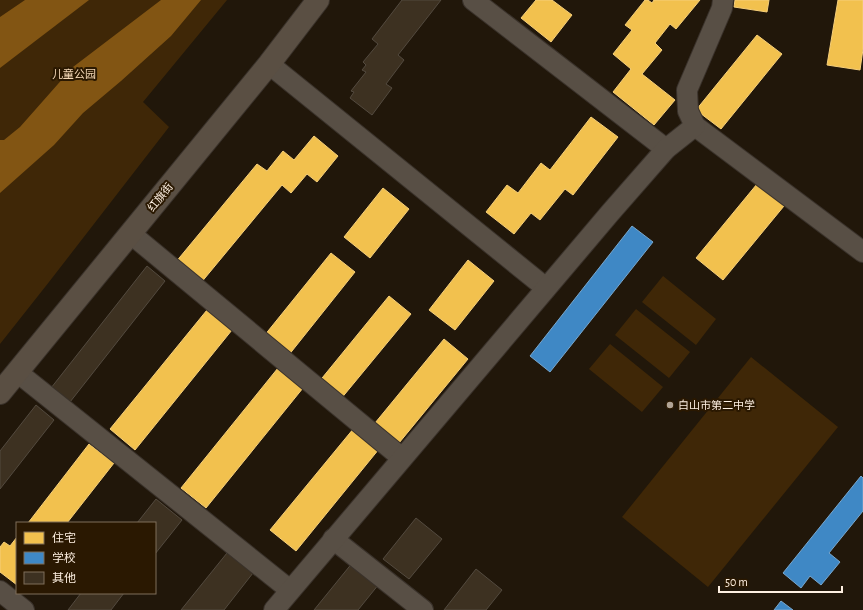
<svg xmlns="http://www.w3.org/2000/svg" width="863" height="610" viewBox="0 0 863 610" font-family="'Alegreya Sans','Noto Sans SC',sans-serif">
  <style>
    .green { fill: #3f2707 }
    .water { fill: #825513 }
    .homes { fill: #f2c14e; stroke: #f6cf7a }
    .schools { fill: #3f88c5; stroke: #78a7ce }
    .building { fill: #3d3121; stroke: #534a3f }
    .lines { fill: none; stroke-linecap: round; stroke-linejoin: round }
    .minor-casing { stroke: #3a322b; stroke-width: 22 }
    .major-casing { stroke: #3a322b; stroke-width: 24 }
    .minor { stroke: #584f45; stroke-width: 20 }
    .major { stroke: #5a4f43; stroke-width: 22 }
    .poi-dot { fill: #b1a496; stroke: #2a1801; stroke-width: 1.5 }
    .labels { text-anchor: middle; stroke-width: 4; stroke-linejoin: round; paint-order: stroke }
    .park-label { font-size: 11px; fill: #f5d8b7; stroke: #2a1801 }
    .street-label { font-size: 11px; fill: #fef0e2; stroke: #2a1801 }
    .poi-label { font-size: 11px; fill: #fef0e2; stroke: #2a1801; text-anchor: start }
  </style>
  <rect width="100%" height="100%" fill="#21170a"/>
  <g class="green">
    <polygon points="0,0 227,0 143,102 169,127 49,282 0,344"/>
    <polygon points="663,276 716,319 696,345 642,302"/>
    <polygon points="636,309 690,352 669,378 615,335"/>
    <polygon points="610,344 663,387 642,412 589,369"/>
    <polygon points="751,357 838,427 708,587 622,517"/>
  </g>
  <g class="water">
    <polygon points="25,0 89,0 0,68 0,17"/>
    <polygon points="161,0 201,0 171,36 121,81 83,113 54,145 0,193 0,140 4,140 20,127 73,67"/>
  </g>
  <g class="homes">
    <polygon points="536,0 552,0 572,15 551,42 521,18"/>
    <polygon points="645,0 648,0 652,3 654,0 700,0 676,29 670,24 655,43 662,50 642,74 675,100 654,125 613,92 631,69 613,54 632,30 625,25"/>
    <polygon points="735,0 769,0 767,12 734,7"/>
    <polygon points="838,0 863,0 863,49 860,70 827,65"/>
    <polygon points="757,35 782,54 721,129 696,110"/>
    <polygon points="591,117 618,137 573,195 565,189 540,220 531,213 514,234 486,212 507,185 518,193 541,163 550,170"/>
    <polygon points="314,136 338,156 317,182 307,174 291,193 282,185 200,284 175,263 257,164 267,171 283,151 294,160"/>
    <polygon points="757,184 784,206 723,280 696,258"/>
    <polygon points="383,188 409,209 370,258 344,237"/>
    <polygon points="331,253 355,272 288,356 264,336"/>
    <polygon points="468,260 494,281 455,330 429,310"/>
    <polygon points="389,296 411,314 340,400 318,383"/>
    <polygon points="207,310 232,330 135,450 110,429"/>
    <polygon points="444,339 468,359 399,443 375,423"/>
    <polygon points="278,368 303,388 206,508 181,488"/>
    <polygon points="354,428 379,449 296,551 270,530"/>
    <polygon points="89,444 114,463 67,523 28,523"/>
    <polygon points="17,537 17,585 0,572 0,547 4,542 10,546"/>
  </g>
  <g class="schools">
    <polygon points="632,226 653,242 550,372 530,356"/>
    <polygon points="861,476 863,478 863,511 829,553 840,562 821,585 810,576 801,588 783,573"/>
    <polygon points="781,601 793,610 774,610"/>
  </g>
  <g class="building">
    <polygon points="402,0 441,0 398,55 404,60 386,84 392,88 372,115 350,98 354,92 351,91 366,72 362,70 366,65 363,62 378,44 372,39"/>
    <polygon points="147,266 165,281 70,402 51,388"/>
    <polygon points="36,405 54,420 0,489 0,451"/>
    <polygon points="156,499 182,520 155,554 155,523 137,523"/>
    <polygon points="416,518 442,539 409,579 383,559"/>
    <polygon points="227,553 253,573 224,610 181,610"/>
    <polygon points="353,562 379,584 358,610 314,610"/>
    <polygon points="476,569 502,590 486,610 444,610"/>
    <polygon points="81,593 124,593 111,610 68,610"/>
  </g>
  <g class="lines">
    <defs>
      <g id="minor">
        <polyline points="473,0 666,149"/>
        <polyline points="269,64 546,288"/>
        <polyline points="695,126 863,252"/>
        <polyline points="131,234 402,458"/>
        <polyline points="17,372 290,590"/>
        <polyline points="333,539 423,610"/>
        <polyline points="0,591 24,610"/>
        <polyline points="274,610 610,213 666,149 695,126 688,111 687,90 722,8 723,0"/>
      </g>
      <polyline id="major" points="0,393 269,64 318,0"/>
    </defs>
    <use href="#minor" class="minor-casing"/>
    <use href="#major" class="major-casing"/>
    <use href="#minor" class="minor"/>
    <use href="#major" class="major"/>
  </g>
  <circle class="poi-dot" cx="670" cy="405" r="4"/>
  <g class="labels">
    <g class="park-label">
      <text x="74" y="78">儿童公园</text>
    </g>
    <g class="street-label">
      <text transform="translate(160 197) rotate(-51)" y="4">红旗街</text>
    </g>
    <g class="poi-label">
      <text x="678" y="409">白山市第二中学</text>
    </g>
  </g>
  <rect x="16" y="522" width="140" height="72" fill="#2a1801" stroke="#7f6e5b"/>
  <rect x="24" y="532" width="20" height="12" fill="#f2c14e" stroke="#7f6e5b"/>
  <text x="52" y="542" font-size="12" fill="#fef0e2">住宅</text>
  <rect x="24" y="552" width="20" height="12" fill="#3f88c5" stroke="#7f6e5b"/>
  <text x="52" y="562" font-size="12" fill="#fef0e2">学校</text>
  <rect x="24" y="572" width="20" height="12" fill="#3d3121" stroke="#7f6e5b"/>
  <text x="52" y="582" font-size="12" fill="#fef0e2">其他</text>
  <path d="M719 586v6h123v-6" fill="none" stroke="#fef0e2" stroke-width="2"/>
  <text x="725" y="586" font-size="12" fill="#fef0e2" stroke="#2a1801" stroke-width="3" paint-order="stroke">50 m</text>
</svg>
